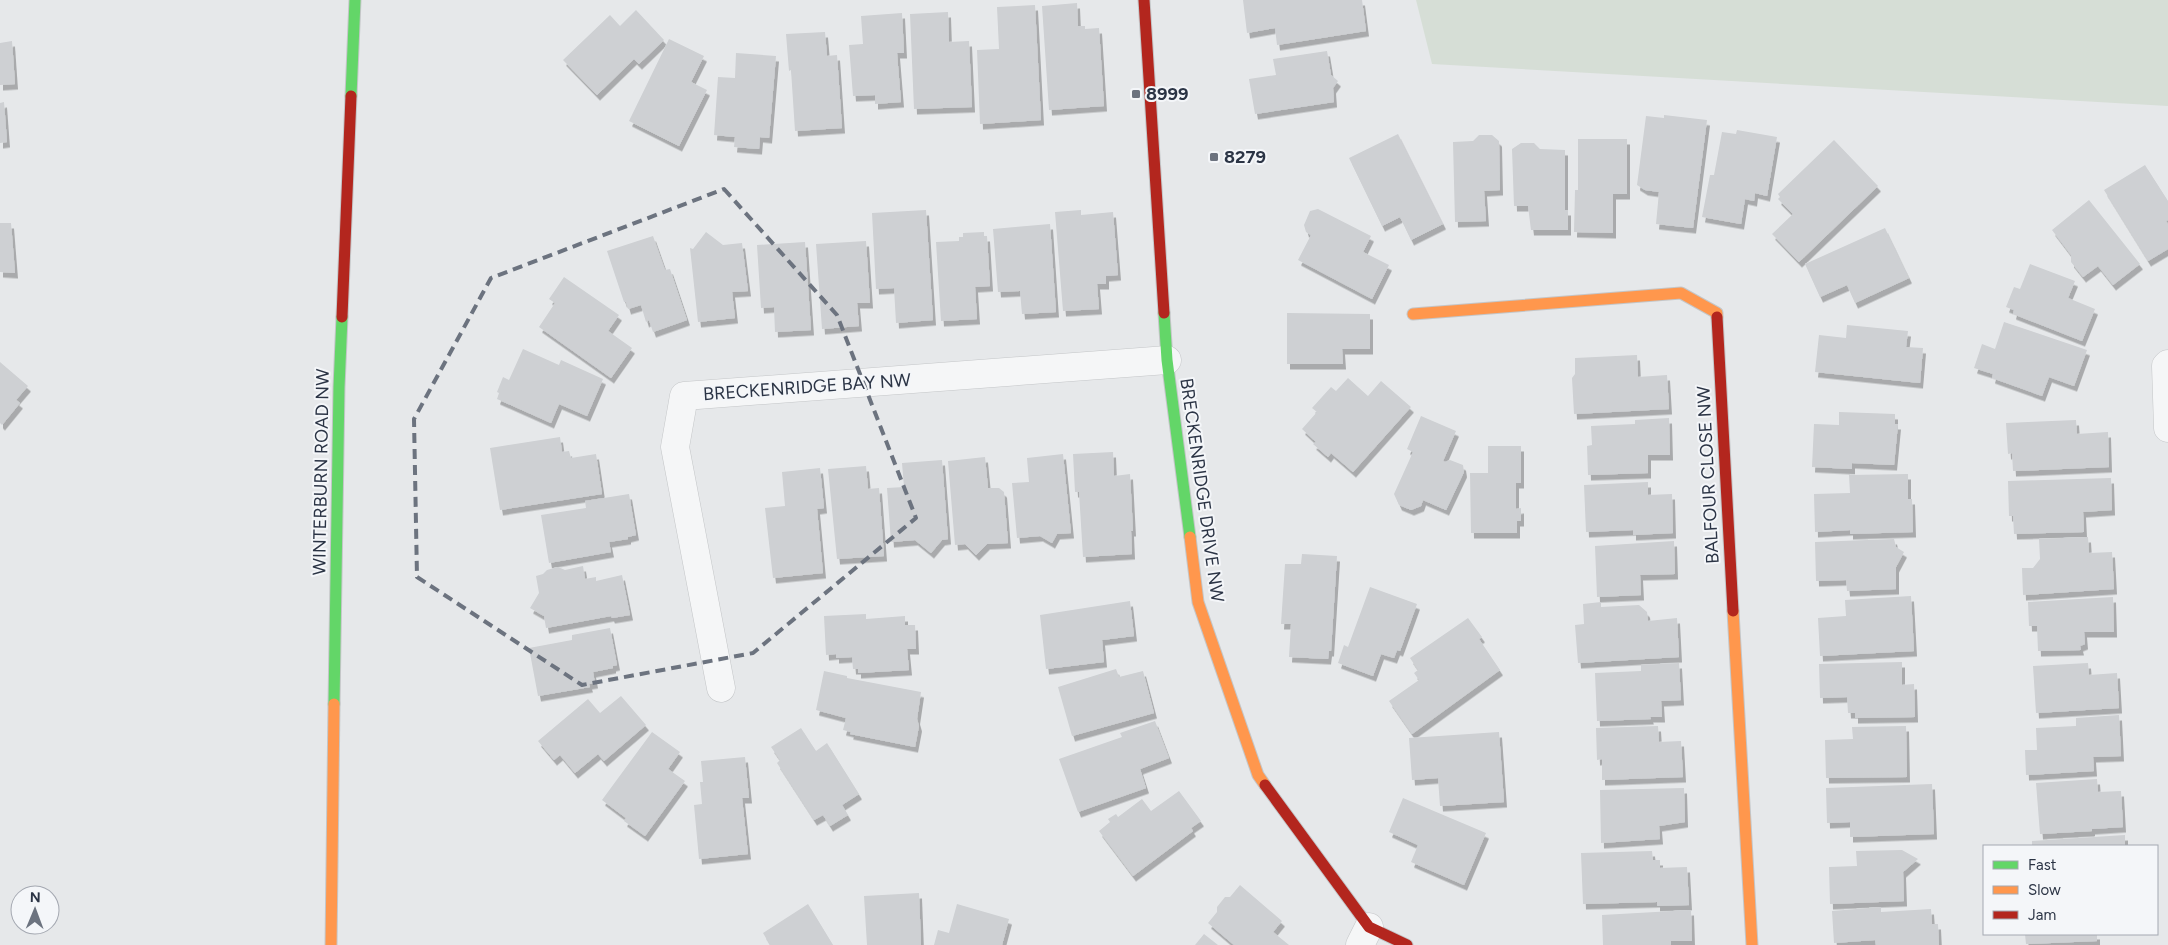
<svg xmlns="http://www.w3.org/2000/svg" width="2168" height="945" viewBox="0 0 2168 945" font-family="Figtree,sans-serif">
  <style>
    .green { fill: #d6ded6 }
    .building { fill: #ced0d3; filter: url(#shadow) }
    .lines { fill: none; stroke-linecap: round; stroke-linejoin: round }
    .street-casing { stroke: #c4c6c8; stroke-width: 29 }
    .fast-casing { stroke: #c4c6c8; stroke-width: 13 }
    .slow-casing { stroke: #c4c6c8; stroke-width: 13 }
    .jam-casing { stroke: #c4c6c8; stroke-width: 13 }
    .street { stroke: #f5f6f7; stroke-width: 28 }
    .fast { stroke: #63d668; stroke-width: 11 }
    .slow { stroke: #ff974d; stroke-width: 11 }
    .jam { stroke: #b3261e; stroke-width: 11 }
    .marked { fill: none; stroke: #6c737f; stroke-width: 4; stroke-dasharray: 10 6; stroke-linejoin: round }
    .poi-dot { fill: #6c737f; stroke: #f4f6f9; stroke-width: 2 }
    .labels { text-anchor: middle; stroke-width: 4; stroke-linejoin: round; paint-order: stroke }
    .poi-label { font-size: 18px; font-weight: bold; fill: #2b3445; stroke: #f4f6f9; text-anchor: start }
    .street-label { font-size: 18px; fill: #2b3445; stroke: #f4f6f9 }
  </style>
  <defs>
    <filter id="shadow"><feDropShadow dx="3" dy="5.5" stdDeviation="0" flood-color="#0004"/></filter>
  </defs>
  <rect width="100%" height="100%" fill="#e6e8ea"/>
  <polygon class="green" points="1416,0 2168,0 2168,106 1432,64"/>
  <g class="building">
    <polygon points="1243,0 1362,0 1366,31 1277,45 1275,28 1247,33"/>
    <polygon points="1077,3 1078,26 1085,26 1085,29 1099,28 1104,106 1049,110 1042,6"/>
    <polygon points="1035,5 1041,120 980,124 977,50 999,49 997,7"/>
    <polygon points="636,10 664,40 639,64 634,59 597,95 563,60 610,15 620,26"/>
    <polygon points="948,12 949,42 969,41 972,107 914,109 910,14"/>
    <polygon points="902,13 904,53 897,53 901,102 875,104 875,95 853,96 849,45 863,44 861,16"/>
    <polygon points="825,32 827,56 837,55 842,128 795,131 791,70 789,71 786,34"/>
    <polygon points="669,39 704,56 691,82 707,90 679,146 629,121"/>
    <polygon points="12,41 15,84 0,85 0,43"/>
    <polygon points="1327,51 1331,75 1338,81 1333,88 1334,102 1255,114 1249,79 1276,75 1273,59"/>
    <polygon points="736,53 776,56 769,138 760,137 759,149 734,147 735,137 714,135 718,77 735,78"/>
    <polygon points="4,102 7,142 0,143 0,103"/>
    <polygon points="1664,115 1707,120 1693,228 1656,224 1659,192 1645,190 1637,185 1646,116 1664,118"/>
    <polygon points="1737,130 1777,137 1767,196 1755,193 1754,201 1745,199 1741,224 1702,217 1710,175 1714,175 1722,132 1736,134"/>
    <polygon points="1398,134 1443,224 1411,240 1400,217 1382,226 1349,158"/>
    <polygon points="1479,135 1492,135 1499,141 1500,190 1484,191 1486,221 1455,222 1453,142 1473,141"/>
    <polygon points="1578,139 1627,139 1627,194 1613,194 1613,233 1574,232 1575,190 1578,190"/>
    <polygon points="1834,140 1878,186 1799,262 1772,234 1793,214 1778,199 1780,197 1778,194"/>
    <polygon points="1521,143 1534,143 1540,149 1565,150 1565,210 1568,210 1568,230 1531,230 1528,206 1514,206 1512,149"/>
    <polygon points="2145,165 2168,201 2168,220 2166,221 2168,224 2168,249 2148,261 2104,190"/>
    <polygon points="2089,200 2140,264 2113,285 2098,266 2083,277 2071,262 2071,255 2052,230"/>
    <polygon points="1318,209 1371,236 1363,252 1389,265 1372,299 1298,260 1311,235 1306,232 1304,225 1310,211"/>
    <polygon points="926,210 933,320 896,323 894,288 876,289 872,213"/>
    <polygon points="1081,210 1081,215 1113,212 1118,275 1106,276 1106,284 1097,284 1099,309 1063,311 1055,212"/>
    <polygon points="0,223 11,223 15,273 0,272"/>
    <polygon points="1050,224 1056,312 1022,314 1020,291 998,292 993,229"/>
    <polygon points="1885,228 1909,278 1855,303 1847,285 1820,297 1805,264"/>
    <polygon points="706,232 723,245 742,243 748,291 732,292 735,318 698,322 690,248 693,249"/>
    <polygon points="984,232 984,236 987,236 990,286 975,287 977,319 941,321 936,242 959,241 959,237 963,237 963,233"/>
    <polygon points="653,236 665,270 670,269 687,320 653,332 649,320 646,322 641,305 628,309 626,302 624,302 607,251"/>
    <polygon points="866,241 870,303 857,303 859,326 822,329 816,244"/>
    <polygon points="805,242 811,330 775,332 774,307 761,308 757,245"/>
    <polygon points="2030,264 2075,281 2068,298 2095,309 2082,341 2013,314 2014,310 2006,307 2014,287 2020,289"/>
    <polygon points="564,277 619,315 608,331 632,348 611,378 539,327 555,303 549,299"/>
    <polygon points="1287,313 1370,314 1370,349 1342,349 1343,364 1287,364"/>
    <polygon points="2004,322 2087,350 2074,386 2049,377 2042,396 1992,378 1993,374 1974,368 1982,344 1995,349"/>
    <polygon points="1847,325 1908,331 1906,347 1923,348 1920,383 1815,372 1819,335 1846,338"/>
    <polygon points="523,349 559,365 561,360 603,379 587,416 559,404 551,423 497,399 499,393 497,392 503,377 509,380"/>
    <polygon points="1637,355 1638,377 1667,375 1669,409 1574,414 1572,378 1575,374 1575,358"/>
    <polygon points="0,362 28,386 16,400 20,403 2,425 0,423"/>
    <polygon points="1348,378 1368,396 1381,381 1411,407 1353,472 1331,453 1328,457 1313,444 1316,442 1302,429 1317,412 1312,408 1331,387 1336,391"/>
    <polygon points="1839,412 1895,414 1895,424 1898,424 1894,465 1852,463 1852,469 1812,467 1814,424 1839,425"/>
    <polygon points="1421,416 1456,431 1443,461 1445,462 1450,460 1463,465 1464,472 1446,510 1423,500 1421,506 1411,510 1399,505 1394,494 1413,452 1407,449"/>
    <polygon points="1669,418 1670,455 1648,455 1648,473 1588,475 1587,446 1592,445 1591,426 1635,424 1635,420"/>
    <polygon points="2076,420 2077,434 2108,432 2109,467 2013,471 2012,453 2008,454 2006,423"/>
    <polygon points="560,437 562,452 569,451 571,458 596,454 602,494 500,510 490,448"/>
    <polygon points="1488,446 1521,446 1521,483 1516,483 1516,509 1521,508 1521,521 1517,521 1517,533 1471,533 1470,473 1488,473"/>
    <polygon points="1113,452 1114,476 1130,474 1133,531 1131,531 1132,554 1083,557 1079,492 1075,492 1073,454"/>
    <polygon points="1063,454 1071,533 1057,534 1052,543 1040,536 1017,538 1012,483 1029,482 1027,458"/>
    <polygon points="985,457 988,488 999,488 1004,492 1008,543 987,544 976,555 965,544 955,545 948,461"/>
    <polygon points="942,460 948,539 942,540 931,553 915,540 891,542 887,488 904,487 902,463"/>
    <polygon points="866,466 868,489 879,488 884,556 837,559 828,469"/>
    <polygon points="820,468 824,508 817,509 823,573 773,578 765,508 785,506 782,472"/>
    <polygon points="1908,474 1908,499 1912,499 1913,532 1850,534 1850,530 1815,532 1814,494 1850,493 1849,475"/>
    <polygon points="2111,478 2112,510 2083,512 2084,532 2014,534 2013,516 2009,516 2008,481"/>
    <polygon points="1648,482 1648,495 1672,494 1673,533 1633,535 1633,530 1586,532 1584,485"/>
    <polygon points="629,494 636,535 628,537 628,539 609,542 611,552 549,563 541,515 586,508 585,501"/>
    <polygon points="2088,537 2089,553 2112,552 2114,589 2023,595 2022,568 2033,568 2040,559 2039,539"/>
    <polygon points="1894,539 1896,547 1904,552 1896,567 1896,589 1847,591 1846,580 1816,581 1815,542"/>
    <polygon points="1674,541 1675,574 1640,575 1641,595 1597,597 1595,546"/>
    <polygon points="1302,554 1337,556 1331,651 1329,651 1328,659 1289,657 1291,624 1281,624 1285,564 1301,564"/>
    <polygon points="583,566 585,579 596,577 596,581 622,575 630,615 612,618 611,616 546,628 544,616 530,608 539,593 536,576 543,574 547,570 558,567 565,570"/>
    <polygon points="1370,587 1417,604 1400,651 1397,650 1394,658 1381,654 1373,676 1338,663 1344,645 1348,647"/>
    <polygon points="1911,596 1914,651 1820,656 1818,618 1846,616 1845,600"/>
    <polygon points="2113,597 2114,632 2084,632 2085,644 2080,646 2081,650 2038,651 2037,626 2029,626 2028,602"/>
    <polygon points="1130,601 1134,636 1102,640 1104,662 1046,669 1040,615"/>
    <polygon points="1601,602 1601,607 1639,605 1647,612 1648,621 1677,618 1679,657 1578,663 1575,625 1584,624 1583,604"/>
    <polygon points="866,614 866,619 905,616 905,625 915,625 916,649 907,649 909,670 858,673 858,669 853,669 852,657 836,658 836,654 826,655 824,616"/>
    <polygon points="1468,618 1482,637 1479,639 1500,670 1412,734 1389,701 1419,680 1414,673 1418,670 1410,658"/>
    <polygon points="610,628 617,665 613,666 613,668 593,672 595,683 589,684 590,687 538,696 529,648 572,640 572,635"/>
    <polygon points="1902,662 1902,685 1914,684 1915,717 1855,718 1855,713 1848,713 1847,697 1820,698 1819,664"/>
    <polygon points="1679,663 1681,700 1661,701 1662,717 1650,717 1651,719 1597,721 1595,673 1641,671 1641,665"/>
    <polygon points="2088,663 2089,675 2117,673 2119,708 2036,713 2033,666"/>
    <polygon points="1116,669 1119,677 1143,671 1154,713 1072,736 1058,687"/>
    <polygon points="824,671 847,676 847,678 921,692 917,719 919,726 915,747 850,734 851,732 843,730 846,718 816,710"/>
    <polygon points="621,696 646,725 604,761 598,754 575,773 560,755 554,760 538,741 588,699 600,713"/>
    <polygon points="2119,715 2121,756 2093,757 2094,771 2026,775 2025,750 2037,750 2036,728 2076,726 2076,718"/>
    <polygon points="1155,721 1169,758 1140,769 1146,788 1078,812 1059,759 1122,737 1120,733"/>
    <polygon points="1658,726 1659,742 1681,741 1683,777 1602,780 1602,759 1597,760 1596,728"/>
    <polygon points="1906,726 1907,777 1826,778 1825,740 1853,739 1852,727"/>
    <polygon points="801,728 816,751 827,743 859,794 842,805 848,815 830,826 823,815 814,820 777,763 780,760 771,747"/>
    <polygon points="652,732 680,752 668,769 685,781 645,836 624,821 626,818 602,800"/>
    <polygon points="1499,732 1504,802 1440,806 1438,778 1412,780 1409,738"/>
    <polygon points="745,757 749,798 742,798 748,854 699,859 694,805 702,804 700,782 703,782 701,761"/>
    <polygon points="2097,779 2098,792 2121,791 2123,827 2092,829 2092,831 2040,834 2036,783"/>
    <polygon points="1932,784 1934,834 1850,837 1850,822 1827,823 1826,788"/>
    <polygon points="1684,788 1685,822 1659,826 1660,839 1601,843 1600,790"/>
    <polygon points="1179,791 1201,821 1191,828 1193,831 1133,876 1099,831 1110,822 1108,819 1116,814 1118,817 1142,799 1151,811"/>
    <polygon points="1403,798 1486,833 1464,885 1411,862 1418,845 1389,832"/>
    <polygon points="2125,835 2125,846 2032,846 2032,841"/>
    <polygon points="1902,850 1918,859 1903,872 1904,901 1830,904 1829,867 1857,866 1856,851"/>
    <polygon points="1652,851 1653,860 1660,860 1660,868 1687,867 1689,905 1657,906 1657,902 1583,904 1581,853"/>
    <polygon points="1240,885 1282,921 1273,932 1289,945 1234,945 1208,923 1217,912 1217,907 1225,897 1230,897"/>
    <polygon points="919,893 921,945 867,945 864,896"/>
    <polygon points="808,904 833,945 770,945 763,933"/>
    <polygon points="957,904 1009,919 1002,945 934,945 938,930 949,933"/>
    <polygon points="1881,907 1881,912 1931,909 1932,924 1938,924 1939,945 1876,945 1875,940 1834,943 1832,911"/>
    <polygon points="1691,910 1692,941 1671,941 1671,945 1603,945 1602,915"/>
    <polygon points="1204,934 1218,945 1195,945"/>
    <polygon points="2025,934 2097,934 2097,941 2026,944"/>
  </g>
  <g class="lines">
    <defs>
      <g id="street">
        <polyline points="2168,364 2166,366 2168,428"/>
        <polyline points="721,688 675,447 684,396 1167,360"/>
        <polyline points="1360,945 1369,927"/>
      </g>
      <g id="fast">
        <polyline points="351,96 355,0"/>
        <polyline points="1164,313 1167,360 1190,537"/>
        <polyline points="334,704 339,387 342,317"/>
      </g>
      <g id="slow">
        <polyline points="1413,314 1681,293 1717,313 1717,317"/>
        <polyline points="1190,537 1198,602 1258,775 1265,785"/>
        <polyline points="1733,611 1752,945"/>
        <polyline points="331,945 334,704"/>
      </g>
      <g id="jam">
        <polyline points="1144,0 1164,313"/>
        <polyline points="342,317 351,96"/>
        <polyline points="1717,317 1733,611"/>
        <polyline points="1265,785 1369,927 1407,945"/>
      </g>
    </defs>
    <use href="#street" class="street-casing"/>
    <use href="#fast" class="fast-casing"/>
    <use href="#slow" class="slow-casing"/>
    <use href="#jam" class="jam-casing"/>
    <use href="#street" class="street"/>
    <use href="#fast" class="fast"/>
    <use href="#slow" class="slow"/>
    <use href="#jam" class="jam"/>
  </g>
  <path class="marked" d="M724,189L837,315L916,518L753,653L582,685L417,577L414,419L491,278Z"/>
  <g class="poi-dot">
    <rect x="1131" y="89" width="10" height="10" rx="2.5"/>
    <rect x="1209" y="152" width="10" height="10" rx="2.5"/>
  </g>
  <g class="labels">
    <g class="poi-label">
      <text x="1146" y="100">8999</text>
      <text x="1224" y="163">8279</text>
    </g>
    <g class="street-label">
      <text transform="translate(807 387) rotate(-4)" y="6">BRECKENRIDGE BAY NW</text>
      <text transform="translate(321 472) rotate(-89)" y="6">WINTERBURN ROAD NW</text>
      <text transform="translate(1708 475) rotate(-93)" y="6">BALFOUR CLOSE NW</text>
      <text transform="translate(1202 490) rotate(82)" y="6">BRECKENRIDGE DRIVE NW</text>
    </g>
  </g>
  <rect x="1983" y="845" width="175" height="90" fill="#f4f6f9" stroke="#a4a8b1"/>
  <rect x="1993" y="861" width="25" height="8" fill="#63d668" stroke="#a4a8b1"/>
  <text x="2028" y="870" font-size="15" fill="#2b3445">Fast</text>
  <rect x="1993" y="886" width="25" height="8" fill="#ff974d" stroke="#a4a8b1"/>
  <text x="2028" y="895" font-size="15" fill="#2b3445">Slow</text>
  <rect x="1993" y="911" width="25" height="8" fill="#b3261e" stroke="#a4a8b1"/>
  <text x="2028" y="920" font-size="15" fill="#2b3445">Jam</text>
  <g transform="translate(35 910) rotate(1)"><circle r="24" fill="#f4f6f9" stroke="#a4a8b1"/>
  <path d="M0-4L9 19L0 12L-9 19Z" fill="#6c737f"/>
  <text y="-8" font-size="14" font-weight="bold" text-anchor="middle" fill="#2b3445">N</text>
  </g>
</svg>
